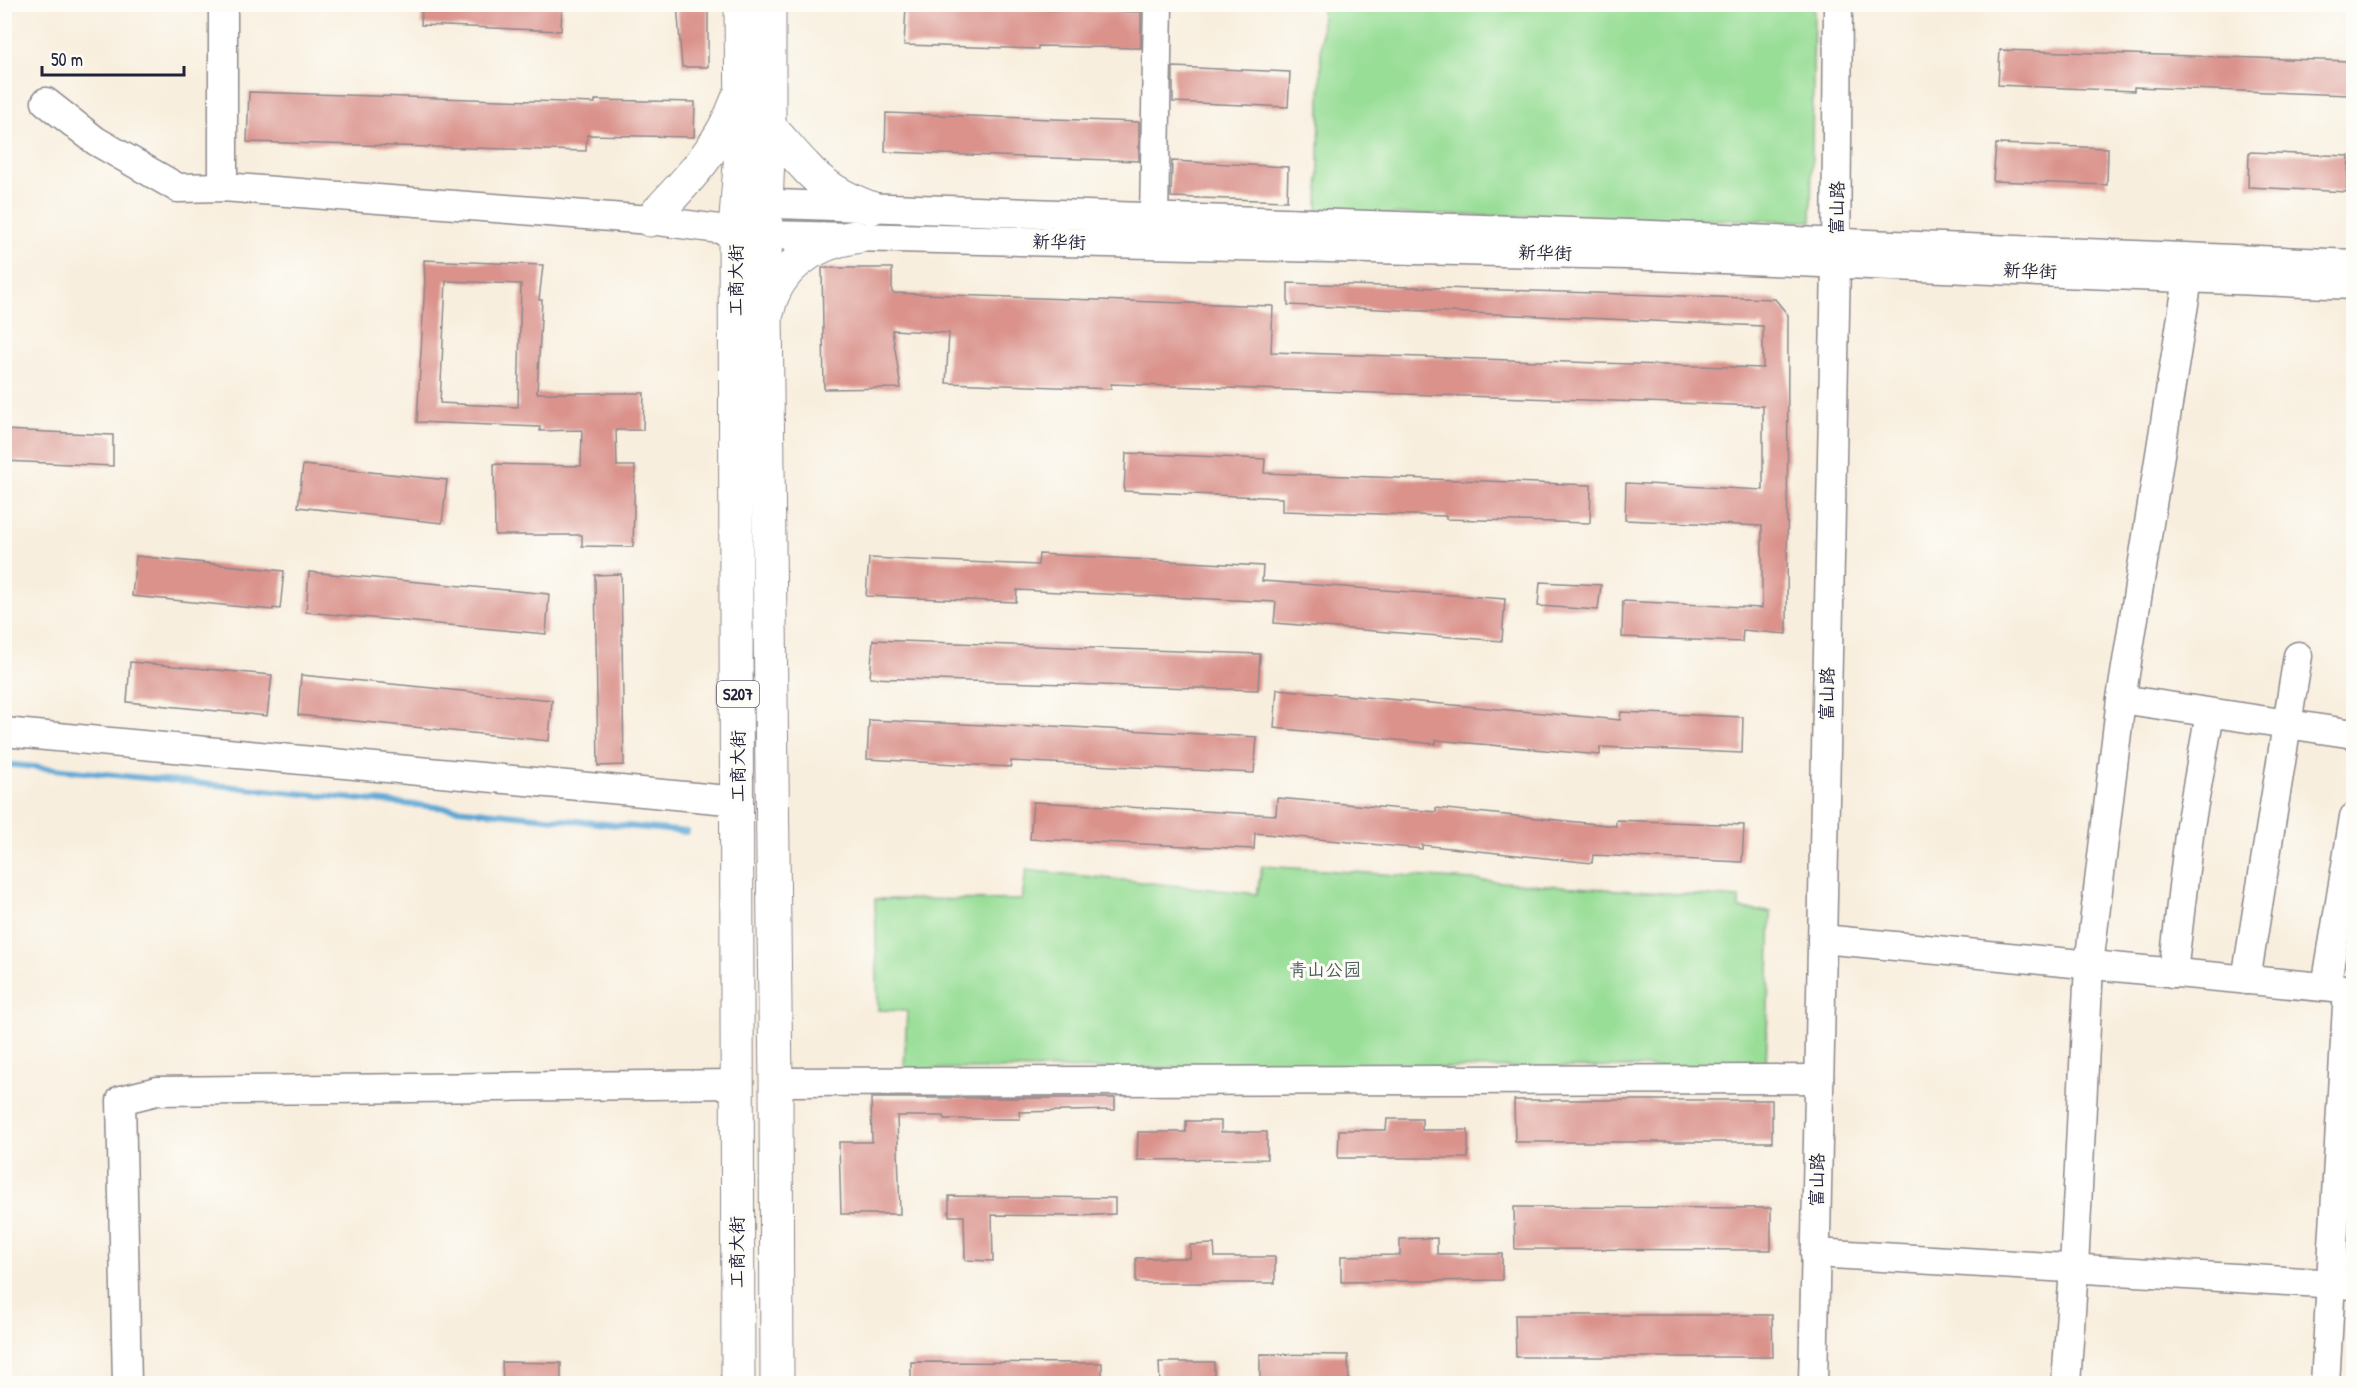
<svg xmlns="http://www.w3.org/2000/svg" width="2358" height="1388" viewBox="0 0 2358 1388" font-family="'Patrick Hand','LXGW WenKai TC',sans-serif">
  <style>
    .green { fill: #99de97; stroke: #5e8069; stroke-width: 1.5 }
    .lines { fill: none; stroke-linecap: round; stroke-linejoin: round }
    .stream { stroke: #5ca6d4; stroke-width: 6 }
    .building { fill: #da928b; fill-rule: evenodd }
    .minor-casing { stroke: #8d888c; stroke-width: 31 }
    .major-casing { stroke: #8d888c; stroke-width: 35 }
    .minor { stroke: #fff; stroke-width: 28 }
    .major { stroke: #fff; stroke-width: 33 }
    .labels { text-anchor: middle; stroke-width: 6; stroke-linejoin: round; paint-order: stroke }
    .shield { fill: #fdfcf7; stroke: #646373; stroke-width: 1.5 }
    .shield-label { font-size: 16px; font-weight: bold; fill: #22223b }
    .street-label { font-size: 18px; fill: #22223b; stroke: #fdfcf7 }
    .park-label { font-size: 18px; fill: #465a57; stroke: #fdfcf7 }
  </style>
  <rect width="100%" height="100%" fill="#fdfcf7"/>
  <filter id="ink" filterUnits="userSpaceOnUse"><feTurbulence type="fractalNoise" baseFrequency=".0167" numOctaves="2"/><feDisplacementMap in="SourceGraphic" scale="12" xChannelSelector="R" yChannelSelector="G"/><feConvolveMatrix kernelMatrix="1 2 1 2 8 2 1 2 1" color-interpolation-filters="sRGB"/></filter>
  <filter id="wash" filterUnits="userSpaceOnUse"><feTurbulence type="fractalNoise" baseFrequency=".008" numOctaves="4" result="noise"/><feDisplacementMap in="SourceGraphic" scale="24" xChannelSelector="R" yChannelSelector="G"/><feGaussianBlur stdDeviation="1.35" result="paint"/><feColorMatrix in="noise" values="0 0 0 0 0 0 0 0 0 0 0 0 0 0 0 0 0 1.4 0 .05"/><feComposite in="paint" operator="in"/></filter>
  <g filter="url(#wash)">
    <rect width="100%" height="100%" fill="#f8eedd"/>
    <g class="green">
      <polygon points="1322,5 1814,5 1811,221 1318,213"/>
      <polygon points="1262,866 1739,898 1739,909 1771,912 1766,1067 904,1069 907,1011 878,1010 875,899 1022,900 1026,870 1257,894"/>
    </g>
    <g class="lines">
      <polyline class="stream" points="4,764 687,832"/>
    </g>
    <g id="blocks">
      <g class="building">
        <polygon points="422,4 562,4 561,31 421,25"/>
        <polygon points="677,4 708,4 708,67 682,67"/>
        <polygon points="906,6 1141,12 1141,48 1038,46 1038,49 904,45"/>
        <polygon points="2000,50 2351,61 2349,95 2134,87 2134,91 1998,85"/>
        <polygon points="1173,67 1290,72 1288,107 1173,102"/>
        <polygon points="249,92 595,103 595,100 695,102 694,137 587,135 586,151 247,142"/>
        <polygon points="886,113 1139,122 1139,161 885,152"/>
        <polygon points="1996,144 2108,148 2107,185 1993,181"/>
        <polygon points="2249,152 2349,156 2347,192 2248,187"/>
        <polygon points="1172,161 1288,167 1287,201 1171,197"/>
        <path d="M424,260L543,265L539,300H542L537,393H644L643,430H616L617,466H635L633,547L582,546V535H495L494,464L581,466L582,430L540,431V427L417,422L425,280ZM446,281L521,284L518,407L440,403Z"/>
        <polygon points="822,268 892,268 892,293 1273,306 1271,352 1598,363 1763,368 1763,326 1288,305 1288,283 1775,299 1788,315 1787,634 1743,630 1742,642 1622,637 1623,601 1762,608 1762,526 1625,520 1626,483 1763,490 1763,406 1111,384 1111,389 946,383 949,333 892,330 901,388 824,389"/>
        <polygon points="4,430 113,435 113,466 4,461"/>
        <polygon points="1126,453 1265,459 1264,473 1591,485 1590,523 1446,519 1446,516 1282,511 1282,498 1124,491"/>
        <polygon points="303,465 447,480 442,523 298,507"/>
        <polygon points="1039,554 1263,566 1262,581 1505,599 1502,641 1274,623 1276,602 1017,590 1016,602 866,596 869,558 1038,565"/>
        <polygon points="136,556 284,571 280,609 273,608 273,610 132,596"/>
        <polygon points="309,572 549,594 546,634 306,612"/>
        <polygon points="621,574 624,765 598,766 595,575"/>
        <polygon points="1540,582 1601,585 1598,610 1538,606"/>
        <polygon points="873,640 1260,654 1258,690 870,678"/>
        <polygon points="130,662 272,675 267,716 127,702"/>
        <polygon points="301,675 552,700 549,741 298,715"/>
        <polygon points="1277,689 1620,720 1621,712 1743,717 1742,753 1600,747 1600,755 1436,740 1436,744 1274,728"/>
        <polygon points="869,720 1033,727 1033,725 1257,737 1254,773 1011,761 1011,767 867,759"/>
        <polygon points="1277,798 1436,812 1436,808 1616,826 1616,820 1744,825 1742,862 1593,855 1592,863 1422,845 1422,849 1255,833 1254,849 1030,839 1033,802 1276,815"/>
        <polygon points="871,1098 1115,1098 1115,1110 1019,1112 1020,1119 944,1119 944,1116 897,1116 900,1214 841,1214 839,1142 872,1142"/>
        <polygon points="1514,1100 1772,1100 1772,1142 1515,1142"/>
        <polygon points="1387,1119 1422,1119 1422,1130 1468,1130 1468,1158 1338,1158 1339,1130 1386,1130"/>
        <polygon points="1186,1121 1221,1121 1221,1132 1267,1132 1267,1159 1137,1160 1138,1132 1186,1132"/>
        <polygon points="949,1196 1115,1198 1115,1214 1077,1216 992,1215 993,1261 965,1260 964,1216 949,1216"/>
        <polygon points="1514,1207 1771,1208 1771,1250 1515,1249"/>
        <polygon points="1437,1238 1437,1254 1502,1254 1502,1280 1341,1282 1341,1256 1400,1255 1400,1239"/>
        <polygon points="1214,1244 1215,1257 1275,1257 1275,1283 1136,1283 1136,1258 1190,1258 1190,1245"/>
        <polygon points="1515,1315 1772,1315 1773,1357 1516,1357"/>
        <polygon points="1260,1354 1348,1355 1349,1383 1260,1383"/>
        <polygon points="502,1362 561,1363 561,1383 503,1383"/>
        <polygon points="911,1362 1102,1363 1102,1383 911,1383"/>
        <polygon points="1159,1362 1214,1362 1214,1383 1160,1383"/>
      </g>
    </g>
  </g>
  <g filter="url(#ink)">
    <use href="#blocks" fill-opacity="0" stroke="#8d888c" stroke-width="1.5"/>
    <g class="lines">
      <defs>
        <g id="minor">
          <polyline points="46,102 96,141 178,188 223,187 650,220 765,235 1626,255 2354,285"/>
          <polyline points="223,187 223,4"/>
          <polyline points="746,203 1627,234 2354,264"/>
          <polyline points="1154,218 1158,4"/>
          <polyline points="2121,699 2354,734"/>
          <polyline points="4,732 738,801"/>
          <polyline points="1822,939 2354,990"/>
          <polyline points="2173,973 2190,826 2210,713"/>
          <polyline points="2246,980 2298,656"/>
          <polyline points="2326,987 2354,817"/>
          <polyline points="776,1082 1819,1079"/>
          <polyline points="1815,1253 2354,1285"/>
          <polyline points="127,1384 121,1100 157,1091 736,1084"/>
          <polyline points="1813,1384 1836,264 1838,4"/>
          <polyline points="2066,1384 2074,1268 2089,965 2121,699 2191,260"/>
          <polyline points="2325,1384 2348,989"/>
        </g>
        <g id="major">
          <polyline points="769,4 769,127 765,235 776,1082 777,1384"/>
          <path d="M769,127C783,140 791,152 804,165C822,186 845,199 871,208"/>
          <path d="M650,220C686,182 720,148 738,98"/>
          <path d="M768,310C777,268 814,243 855,237"/>
          <path d="M738,1384C736,999 737,615 735,231L742,139L741,4"/>
        </g>
      </defs>
      <use href="#minor" class="minor-casing"/>
      <use href="#major" class="major-casing"/>
      <use href="#minor" class="minor"/>
      <use href="#major" class="major"/>
    </g>
  </g>
  <g class="labels">
    <rect class="shield" x="717" y="681" width="42" height="26" rx="4.5"/>
    <g class="shield-label">
      <text x="738" y="700">S207</text>
    </g>
    <g class="street-label">
      <text transform="translate(1837 208) rotate(-89)" y="6">富山路</text>
      <text transform="translate(1059 242) rotate(1)" y="6">新华街</text>
      <text transform="translate(1545 253) rotate(1)" y="6">新华街</text>
      <text transform="translate(2030 271) rotate(2)" y="6">新华街</text>
      <text transform="translate(736 280) rotate(-90)" y="6">工商大街</text>
      <text transform="translate(1827 694) rotate(-89)" y="6">富山路</text>
      <text transform="translate(738 766) rotate(-90)" y="6">工商大街</text>
      <text transform="translate(1817 1180) rotate(-89)" y="6">富山路</text>
      <text transform="translate(737 1252) rotate(-90)" y="6">工商大街</text>
    </g>
    <g class="park-label">
      <text x="1325" y="976">青山公园</text>
    </g>
  </g>
  <rect width="2358" height="1388" fill="none" stroke="#fdfcf7" stroke-width="24"/>
  <path d="M42 66v9h142v-9" fill="none" stroke="#22223b" stroke-width="3"/>
  <text x="51" y="66" font-size="18" fill="#22223b" stroke="#fdfcf7" stroke-width="4.5" paint-order="stroke">50 m</text>
</svg>
